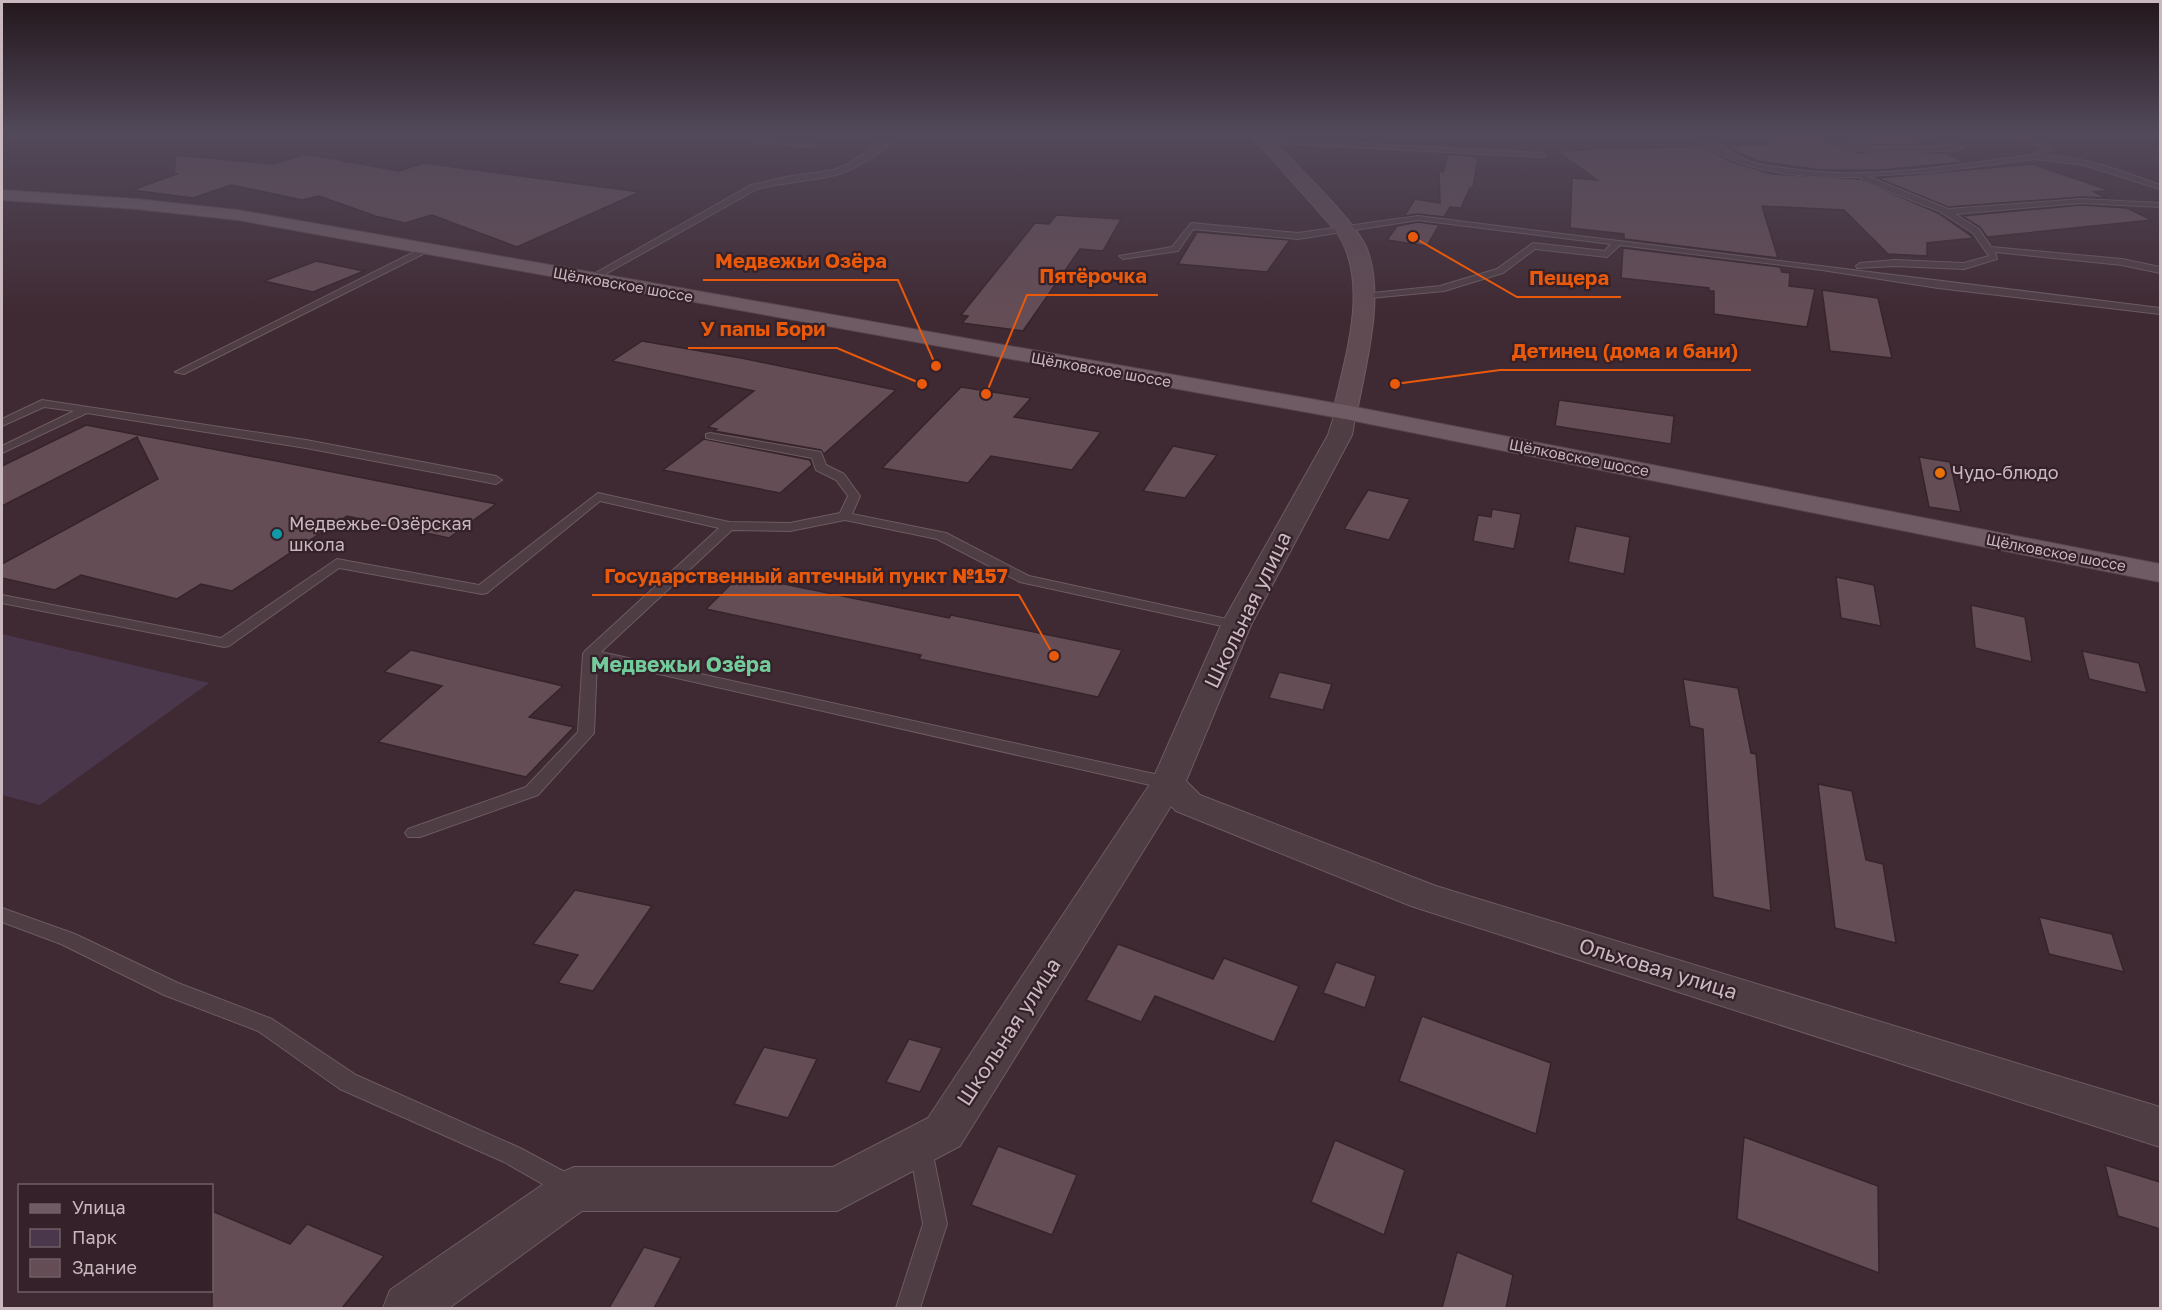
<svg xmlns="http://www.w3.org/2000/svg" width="2162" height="1310" viewBox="0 0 2162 1310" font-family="'Golos Text',sans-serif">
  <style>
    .green { fill: #4a374c }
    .building { fill: #654d56; stroke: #36242b; stroke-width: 1.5 }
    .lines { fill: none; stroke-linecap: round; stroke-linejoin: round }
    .lane-casing { stroke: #6c5b62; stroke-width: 2 }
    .street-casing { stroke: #6c5b62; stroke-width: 2 }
    .secondary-casing { stroke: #6c5b62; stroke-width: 2 }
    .primary-casing { stroke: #58464d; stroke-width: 2 }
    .lane { fill: #4f3d44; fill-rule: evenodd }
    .street { fill: #4f3d44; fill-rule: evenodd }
    .secondary { fill: #614b53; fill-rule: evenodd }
    .primary { fill: #6f5b63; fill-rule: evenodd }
    .food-dot { fill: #e8710a; stroke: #342129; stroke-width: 2 }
    .culture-dot { fill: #0f9aa8; stroke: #342129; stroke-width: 2 }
    .labels { text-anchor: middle; stroke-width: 4.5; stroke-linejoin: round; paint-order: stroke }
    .far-street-label { font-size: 15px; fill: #c9b9bf; stroke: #342129 }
    .poi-label { font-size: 18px; fill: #c9b9bf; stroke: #342129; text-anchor: start }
    .near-street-label { font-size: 21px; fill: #c9b9bf; stroke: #342129 }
    .quarter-label { font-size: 21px; font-weight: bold; fill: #73cb9b; stroke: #342129 }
    .leader { fill: none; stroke: #e8590c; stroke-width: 2 }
    .callout-dot { fill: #e8590c; stroke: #342129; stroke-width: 2 }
    .callout-label { font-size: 20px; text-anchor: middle; font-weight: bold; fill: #e8590c; stroke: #342129; stroke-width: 4.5; stroke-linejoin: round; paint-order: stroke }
  </style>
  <rect width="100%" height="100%" fill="#3f2932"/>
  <polygon class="green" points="2,634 209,683 40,805 2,795"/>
  <g class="building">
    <polygon points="1750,135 1816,135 1829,144 1858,153 1946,153 1964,162 1881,170 1821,170 1757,161 1725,146 1771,144"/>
    <polygon points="1835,135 1905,135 1925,144 1871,145"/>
    <polygon points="1704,146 1729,161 1772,174 1859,179 1938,213 1974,238 1927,243 1927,256 1888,254 1844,210 1762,206 1778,258 1624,239 1624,234 1570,228 1572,178 1597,180 1557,151"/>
    <polygon points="306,154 399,171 424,163 640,192 517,247 432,215 405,223 375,216 319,196 302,200 231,185 193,198 132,190 177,174 174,173 176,155 273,164"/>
    <polygon points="1448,154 1478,157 1473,188 1470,188 1461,208 1450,207 1444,217 1418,214 1404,216 1415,199 1440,203 1439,171 1443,172"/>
    <polygon points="2032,164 2109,190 2094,192 2107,198 2081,197 1948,207 1877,178"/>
    <polygon points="2081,205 2127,208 2152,220 1987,237 1980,227 1962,216"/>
    <polygon points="1056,215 1121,219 1103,251 1080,249 1023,331 962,323 968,316 961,315 1035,223 1049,224"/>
    <polygon points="1418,222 1439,225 1427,246 1387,240 1397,226"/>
    <polygon points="1197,232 1290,240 1267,272 1178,264"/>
    <polygon points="1623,248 1780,267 1782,272 1790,273 1789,286 1815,289 1807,327 1714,314 1714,291 1709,291 1709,288 1621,278"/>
    <polygon points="316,261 364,271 313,292 264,281"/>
    <polygon points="1822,290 1878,298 1892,358 1830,351"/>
    <polygon points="642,341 741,358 896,390 824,454 821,450 714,431 717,429 708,427 754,391 612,361"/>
    <polygon points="961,387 1031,398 1014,417 1101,432 1072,470 991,456 968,483 882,468"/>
    <polygon points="1559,400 1674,416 1671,444 1555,426"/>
    <polygon points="86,425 292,464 496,504 449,538 347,516 232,591 201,584 177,599 81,575 55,590 2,578 2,564 158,479 137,437 2,506 2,466"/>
    <polygon points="704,439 810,460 812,465 780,493 663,470"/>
    <polygon points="1173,446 1217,455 1185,498 1143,491"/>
    <polygon points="1919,457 1950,462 1961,512 1929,507"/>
    <polygon points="1368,490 1410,499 1389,540 1344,529"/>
    <polygon points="1492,509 1521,514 1514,549 1473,541 1478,515 1491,517"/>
    <polygon points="1576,526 1630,537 1624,574 1568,562"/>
    <polygon points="740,575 949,618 951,615 1122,650 1098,697 919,659 921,655 706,609"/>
    <polygon points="1836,577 1874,585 1881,626 1841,618"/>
    <polygon points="1971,605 2025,617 2032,662 1975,648"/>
    <polygon points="411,650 563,686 529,717 574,727 526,777 378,742 442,686 384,672"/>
    <polygon points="2082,651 2139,663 2147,693 2089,679"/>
    <polygon points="1279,672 1332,684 1323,710 1269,698"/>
    <polygon points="1683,679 1738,688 1751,753 1756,754 1771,911 1713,897 1703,729 1690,726"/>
    <polygon points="1818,784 1852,791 1866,860 1883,864 1896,943 1835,928"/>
    <polygon points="575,890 652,906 593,991 558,983 578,955 533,944"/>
    <polygon points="2039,917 2112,934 2124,972 2049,954"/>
    <polygon points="1118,944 1213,979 1224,958 1299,986 1274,1042 1155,996 1141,1022 1086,1000"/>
    <polygon points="1336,962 1376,976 1365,1008 1323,993"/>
    <polygon points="1422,1016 1551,1063 1536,1134 1399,1081"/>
    <polygon points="909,1039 942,1048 920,1092 886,1082"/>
    <polygon points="764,1047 817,1059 788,1118 734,1104"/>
    <polygon points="1744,1137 1878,1186 1879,1273 1737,1219"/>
    <polygon points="1335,1140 1405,1170 1384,1235 1311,1202"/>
    <polygon points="998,1146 1077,1175 1052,1235 971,1205"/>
    <polygon points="2105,1165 2160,1182 2160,1229 2118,1216"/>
    <polygon points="212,1211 290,1244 307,1224 384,1256 342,1308 212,1308"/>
    <polygon points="644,1247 681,1258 654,1308 609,1308"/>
    <polygon points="1457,1252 1513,1275 1506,1308 1442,1308"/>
  </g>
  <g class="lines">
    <defs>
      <g id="lane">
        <polygon points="728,135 811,143 815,145 811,147 726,138"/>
        <path d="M893,135H901C885,150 860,167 839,174C814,181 783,182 757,189L593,281L585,279L751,185L786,177L834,170L848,164Z"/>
        <path d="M1693,135C1711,135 1729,153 1746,160C1760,166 1776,167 1791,169C1870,181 1954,165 2033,155L2043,149L2022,135H2030L2052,149L2043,155C2084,157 2122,171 2160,185V189L2084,165L2036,159L1933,172L1867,176L1948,209L2081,199L2160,203V207L2081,203L1955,214L1979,229L1991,247L2122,259L2160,267V273L2122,265L1995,252L1997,259L1964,269L1895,266L1857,268L1856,266L1860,263L1895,260L1964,263L1989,256L1973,233L1939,211L1861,180V177C1803,177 1738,176 1693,135Z"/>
        <path d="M1818,135H1827L1871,147L1949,146L1930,138L1932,135L1963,148C1955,152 1944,151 1935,151C1899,153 1848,158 1818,135Z"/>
        <polygon points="1265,139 1542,153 1546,155 1542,157 1263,142"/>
        <polygon points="1418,216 2160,308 2160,314 1938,288 1822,270 1620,245 1607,257 1535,249 1503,273 1444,291 1360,299 1358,297 1363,294 1440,286 1497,269 1533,243 1605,251 1611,244 1418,220 1298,239 1193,229 1178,251 1123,259 1119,256 1172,247 1191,223 1298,233"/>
        <polygon points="424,247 428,250 427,252 184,374 175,372"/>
        <polygon points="42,400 306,440 496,476 502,480 496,484 306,448 87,413 2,453 2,446 74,411 44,407 2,426 2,419"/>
        <polygon points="710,433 821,452 826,465 844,474 860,496 852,514 946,533 1029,576 1236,621 1243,625 1236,629 1020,582 937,539 845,520 790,531 732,530 601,652 1168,777 1174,779 1176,783 1174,787 1168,789 597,660 594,733 538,795 420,837 408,837 405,833 408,829 526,787 578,732 583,654 585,651 719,528 600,501 487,593 482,594 339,568 229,646 224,647 2,603 2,595 221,638 337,559 479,585 598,493 729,522 790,523 840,513 848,496 836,480 816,470 812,458 706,438 706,434"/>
        <polygon points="2,908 75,934 178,983 272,1019 356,1075 520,1148 576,1178 580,1186 576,1194 568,1197 560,1194 504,1162 340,1089 258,1031 164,995 61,944 2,922"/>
        <polygon points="920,1135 928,1138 931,1145 947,1224 920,1308 896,1308 923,1224 909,1145 912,1138"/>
      </g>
      <g id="street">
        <polygon points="761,135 781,135 765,143 755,143 755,137"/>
        <polygon points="1345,405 1353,407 1356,412 1352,435 1251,625 1186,781 1200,795 1436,886 2160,1107 2160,1147 1411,906 1176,811 1171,806 960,1146 837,1211 582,1211 449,1308 383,1308 390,1290 558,1174 574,1167 833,1167 928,1118 1152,781 1221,625 1328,435 1337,407"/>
      </g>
      <path id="secondary" d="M1251,135H1267C1291,160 1356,221 1367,249C1385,296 1366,363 1357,412L1354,417L1345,419L1336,417L1333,412C1345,356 1371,282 1336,231Z"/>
      <polygon id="primary" points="2,190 136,199 238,210 1345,405 2160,564 2160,582 1345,419 238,220 136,209 2,200"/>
    </defs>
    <use href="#lane" class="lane-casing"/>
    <use href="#street" class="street-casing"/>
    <use href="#secondary" class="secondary-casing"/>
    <use href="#primary" class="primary-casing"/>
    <use href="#lane" class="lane"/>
    <use href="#street" class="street"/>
    <use href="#secondary" class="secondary"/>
    <use href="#primary" class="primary"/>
  </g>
  <linearGradient id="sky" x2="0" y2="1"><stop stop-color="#23171c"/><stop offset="0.42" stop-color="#52495a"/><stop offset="1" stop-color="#52495a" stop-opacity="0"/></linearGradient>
  <rect width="2162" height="318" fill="url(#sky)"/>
  <circle class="food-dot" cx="1940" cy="473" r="6"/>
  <circle class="culture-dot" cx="277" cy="534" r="6"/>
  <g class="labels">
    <g class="far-street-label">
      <text transform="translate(623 285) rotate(10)" y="5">Щёлковское шоссе</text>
      <text transform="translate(1101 370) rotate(10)" y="5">Щёлковское шоссе</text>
      <text transform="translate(1579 458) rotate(11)" y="5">Щёлковское шоссе</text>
      <text transform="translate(2056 553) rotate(11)" y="5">Щёлковское шоссе</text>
    </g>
    <g class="poi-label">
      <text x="1952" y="479">Чудо-блюдо</text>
      <text x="289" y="530">Медвежье-Озёрская<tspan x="289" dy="21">школа</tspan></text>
    </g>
    <g class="near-street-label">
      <text transform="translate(1248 610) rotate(-64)" y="7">Школьная улица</text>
      <text transform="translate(1658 969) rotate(17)" y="7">Ольховая улица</text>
      <text transform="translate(1009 1032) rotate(-57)" y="7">Школьная улица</text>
    </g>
    <g class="quarter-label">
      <text x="681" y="672">Медвежьи Озёра</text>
    </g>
  </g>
  <path class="leader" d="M936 366L898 280H703M986 394L1027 295H1158M1413 237L1517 297H1621M922 384L837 348H688M1395 384L1500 370H1751M1054 656L1019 595H592"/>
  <g class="callout-dot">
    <circle cx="936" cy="366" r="6"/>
    <circle cx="986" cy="394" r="6"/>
    <circle cx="1413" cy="237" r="6"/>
    <circle cx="922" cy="384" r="6"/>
    <circle cx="1395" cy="384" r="6"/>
    <circle cx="1054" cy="656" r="6"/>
  </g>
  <g class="callout-label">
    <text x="801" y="268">Медвежьи Озёра</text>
    <text x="1093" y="283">Пятёрочка</text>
    <text x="1569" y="285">Пещера</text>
    <text x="763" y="336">У папы Бори</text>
    <text x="1625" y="358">Детинец (дома и бани)</text>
    <text x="806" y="583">Государственный аптечный пункт №157</text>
  </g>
  <rect width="2162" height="1310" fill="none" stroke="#c9b9bf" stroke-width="6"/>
  <rect x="18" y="1184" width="195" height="108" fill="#342129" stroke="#705e65" stroke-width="1.5"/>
  <rect x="30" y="1204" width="30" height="9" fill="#6f5b63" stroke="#705e65" stroke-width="1.5"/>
  <text x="72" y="1214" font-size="18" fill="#c9b9bf">Улица</text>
  <rect x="30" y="1229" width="30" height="18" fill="#4a374c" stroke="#705e65" stroke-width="1.5"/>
  <text x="72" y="1244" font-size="18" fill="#c9b9bf">Парк</text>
  <rect x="30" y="1259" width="30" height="18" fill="#654d56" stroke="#705e65" stroke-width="1.5"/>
  <text x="72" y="1274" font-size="18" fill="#c9b9bf">Здание</text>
</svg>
